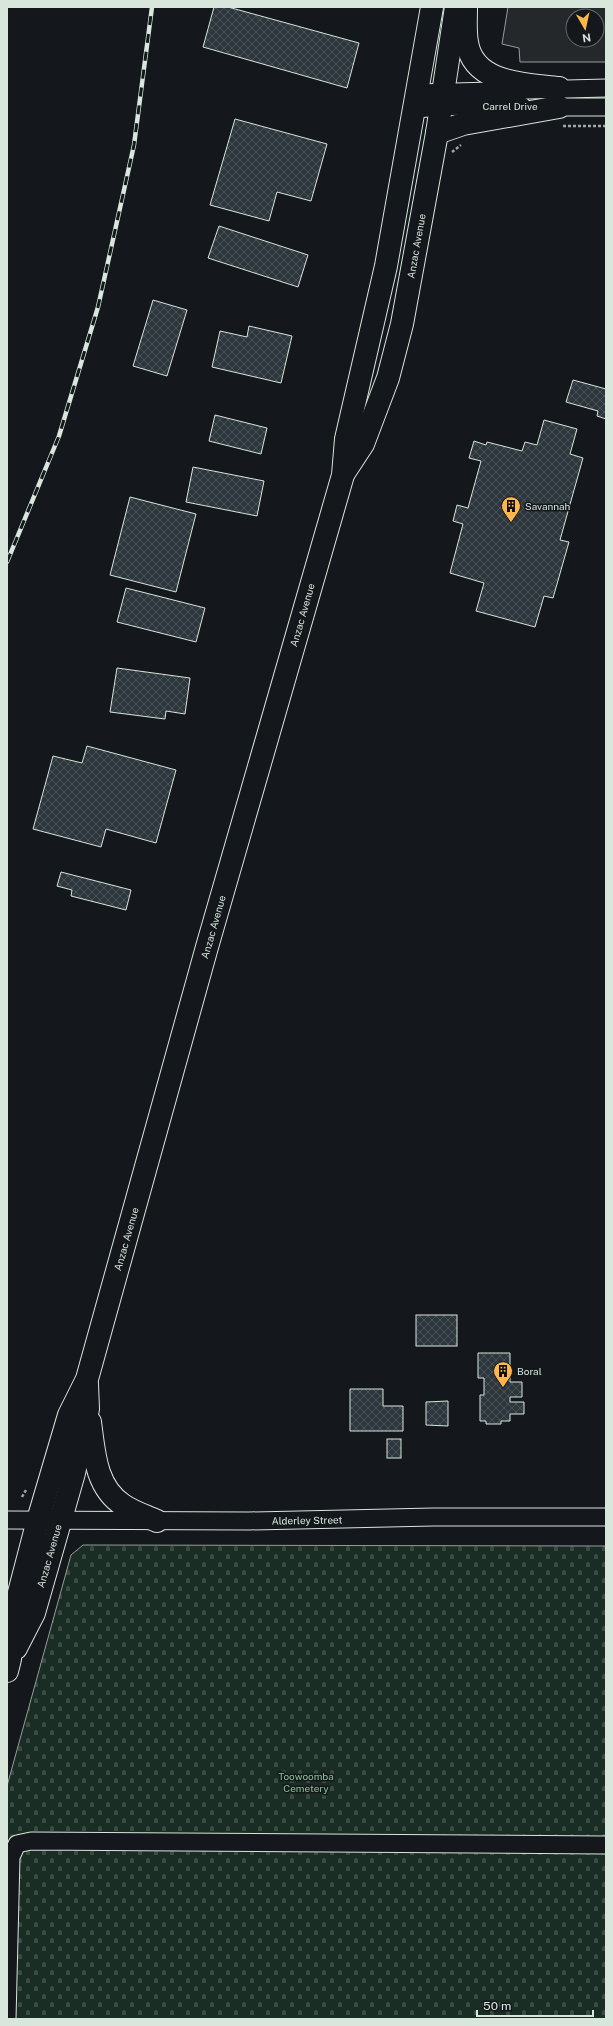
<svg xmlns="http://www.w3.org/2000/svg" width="613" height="2026" viewBox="0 0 613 2026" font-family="'Public Sans',sans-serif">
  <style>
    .cemetery { fill: url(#cemetery-stones); stroke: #939e99 }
    .parking { fill: #24282b; stroke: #939e99; fill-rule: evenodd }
    .building { fill: url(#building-cross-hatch); stroke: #d8e6dc }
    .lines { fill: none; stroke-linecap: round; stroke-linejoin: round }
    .minor-casing { stroke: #d8e6dc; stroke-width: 19 }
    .highway-casing { stroke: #d8e6dc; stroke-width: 24 }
    .path { stroke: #9da8a2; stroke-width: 2.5; stroke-dasharray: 3 2; stroke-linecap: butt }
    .minor { stroke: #14181c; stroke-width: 17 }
    .highway { stroke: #14181c; stroke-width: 22 }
    .rail-casing { stroke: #d8e6dc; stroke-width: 4.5 }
    .rail { stroke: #14181c; stroke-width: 3; stroke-dasharray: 9; stroke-linecap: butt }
    .labels { text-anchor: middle; stroke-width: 3; stroke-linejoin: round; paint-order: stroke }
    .street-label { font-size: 10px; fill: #d8e6dc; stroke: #14181c }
    .poi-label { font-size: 10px; fill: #d8e6dc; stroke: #14181c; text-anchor: start }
    .park-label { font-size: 10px; fill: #8ac095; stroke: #14181c }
  </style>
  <defs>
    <pattern id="cemetery-stones" width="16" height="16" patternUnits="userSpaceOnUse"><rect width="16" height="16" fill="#1a2d24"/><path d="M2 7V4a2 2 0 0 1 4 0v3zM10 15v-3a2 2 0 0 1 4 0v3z" fill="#3b4b43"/></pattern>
    <pattern id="building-cross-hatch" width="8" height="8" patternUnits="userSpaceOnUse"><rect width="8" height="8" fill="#2c363c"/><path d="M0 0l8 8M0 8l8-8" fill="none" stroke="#4a5358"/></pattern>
  </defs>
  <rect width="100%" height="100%" fill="#14181c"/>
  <polygon class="cemetery" points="83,1545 606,1546 606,2019 7,2019 7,1786 71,1555"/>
  <path class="parking" d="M508,7H606V62H520L519,48L502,44ZM573,16H597V40H573Z"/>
  <g class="building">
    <polygon points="214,7 228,7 359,43 347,88 203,47"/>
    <polygon points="235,119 327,144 311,201 277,192 269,221 210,205"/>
    <polygon points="219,226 308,255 298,287 208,258"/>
    <polygon points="153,300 187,310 167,376 133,366"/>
    <polygon points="249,326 292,336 281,383 212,367 220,331 247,337"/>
    <polygon points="573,380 606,389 606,419 597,416 598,411 566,402"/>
    <polygon points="215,415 267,428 261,454 209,441"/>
    <polygon points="544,420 577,429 570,454 583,458 560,540 569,542 553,598 544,596 535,627 476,611 484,583 450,573 463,524 453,521 457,505 468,508 481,461 469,458 474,441 486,445 487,442 522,451 525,442 537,445"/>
    <polygon points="193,467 264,481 257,516 186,502"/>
    <polygon points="130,497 196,514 176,592 110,575"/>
    <polygon points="126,588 205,608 196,642 117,622"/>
    <polygon points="117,668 190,678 185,714 166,711 165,719 110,712"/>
    <polygon points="87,746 176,770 156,843 106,829 101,847 33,829 53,756 82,763"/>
    <polygon points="61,872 131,890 126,910 71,896 72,890 57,886"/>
    <rect x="416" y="1315" width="41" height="31"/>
    <polygon points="478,1353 510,1353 510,1382 522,1382 522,1397 510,1397 510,1402 524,1402 524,1414 510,1414 510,1421 501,1421 501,1424 486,1424 486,1421 480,1421 480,1395 484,1395 484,1378 478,1378"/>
    <polygon points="350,1389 383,1389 383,1406 403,1406 403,1431 350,1431"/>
    <polygon points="448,1401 448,1426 426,1425 426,1402"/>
    <rect x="387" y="1439" width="14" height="19"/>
  </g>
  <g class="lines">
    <defs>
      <g id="minor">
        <polyline points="417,93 606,88"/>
        <polyline points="546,107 606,107"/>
        <polyline points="414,109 461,106 522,106"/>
        <polyline points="7,1520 249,1521 433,1517 606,1517"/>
        <polyline points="7,2019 11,1857 17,1844 31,1841 606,1845"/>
      </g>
      <g id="highway">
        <path d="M466,8C466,19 465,32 467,42C473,85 527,84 559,88"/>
        <polyline points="437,133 463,124 559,107"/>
        <polyline points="344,473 363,444 388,378 402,324 437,133 456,7"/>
        <path d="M90,1422C94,1451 95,1487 123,1505C133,1512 146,1516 157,1521"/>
        <polyline points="16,1648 34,1613 74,1473 88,1409 87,1384"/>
        <polyline points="7,1671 10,1659 15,1608 38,1520 69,1415 87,1379 207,947 343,475 346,439 386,266 432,7"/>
      </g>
    </defs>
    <use href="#minor" class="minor-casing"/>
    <use href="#highway" class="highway-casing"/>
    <g class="path">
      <polyline points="563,126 606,126"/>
      <polyline points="452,152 461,145"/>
      <polyline points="22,1497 26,1490"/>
    </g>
    <use href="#minor" class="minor"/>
    <use href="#highway" class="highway"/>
    <defs>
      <polyline id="rail" points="7,562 59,436 98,307 134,145 152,7"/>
    </defs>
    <use href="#rail" class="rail-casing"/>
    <use href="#rail" class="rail"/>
  </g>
  <defs>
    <symbol id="building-pin" viewBox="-11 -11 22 30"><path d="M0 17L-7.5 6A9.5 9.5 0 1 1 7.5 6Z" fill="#ffb74d" stroke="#14181c"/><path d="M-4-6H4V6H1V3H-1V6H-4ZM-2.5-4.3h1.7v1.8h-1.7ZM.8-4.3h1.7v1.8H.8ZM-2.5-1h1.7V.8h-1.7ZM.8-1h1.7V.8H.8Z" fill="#111"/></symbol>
  </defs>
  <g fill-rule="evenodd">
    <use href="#building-pin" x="500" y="495" width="22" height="30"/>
    <use href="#building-pin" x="492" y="1360" width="22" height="30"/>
  </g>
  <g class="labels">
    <g class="street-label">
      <text x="510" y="110">Carrel Drive</text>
      <text transform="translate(416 246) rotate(-80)" y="4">Anzac Avenue</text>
      <text transform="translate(302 615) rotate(-74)" y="4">Anzac Avenue</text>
      <text transform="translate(213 927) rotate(-74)" y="4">Anzac Avenue</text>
      <text transform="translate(126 1239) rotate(-74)" y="4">Anzac Avenue</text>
      <text transform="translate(307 1520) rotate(-1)" y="4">Alderley Street</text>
      <text transform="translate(49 1556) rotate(-74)" y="4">Anzac Avenue</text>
    </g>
    <g class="poi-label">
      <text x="525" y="510">Savannah</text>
      <text x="517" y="1375">Boral</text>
    </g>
    <g class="park-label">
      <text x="306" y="1780">Toowoomba<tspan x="306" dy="12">Cemetery</tspan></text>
    </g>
  </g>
  <rect width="613" height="2026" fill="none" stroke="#d8e6dc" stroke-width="16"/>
  <g transform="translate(585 28) rotate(171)"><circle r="19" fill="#14181c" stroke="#626a69"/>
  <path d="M0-3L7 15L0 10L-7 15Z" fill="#ffb74d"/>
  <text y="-6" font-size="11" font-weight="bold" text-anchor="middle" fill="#d8e6dc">N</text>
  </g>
  <path d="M477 2010v6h116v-6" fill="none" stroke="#d8e6dc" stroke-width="2"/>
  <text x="483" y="2010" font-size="12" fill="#d8e6dc" stroke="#14181c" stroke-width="3" paint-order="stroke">50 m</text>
</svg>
